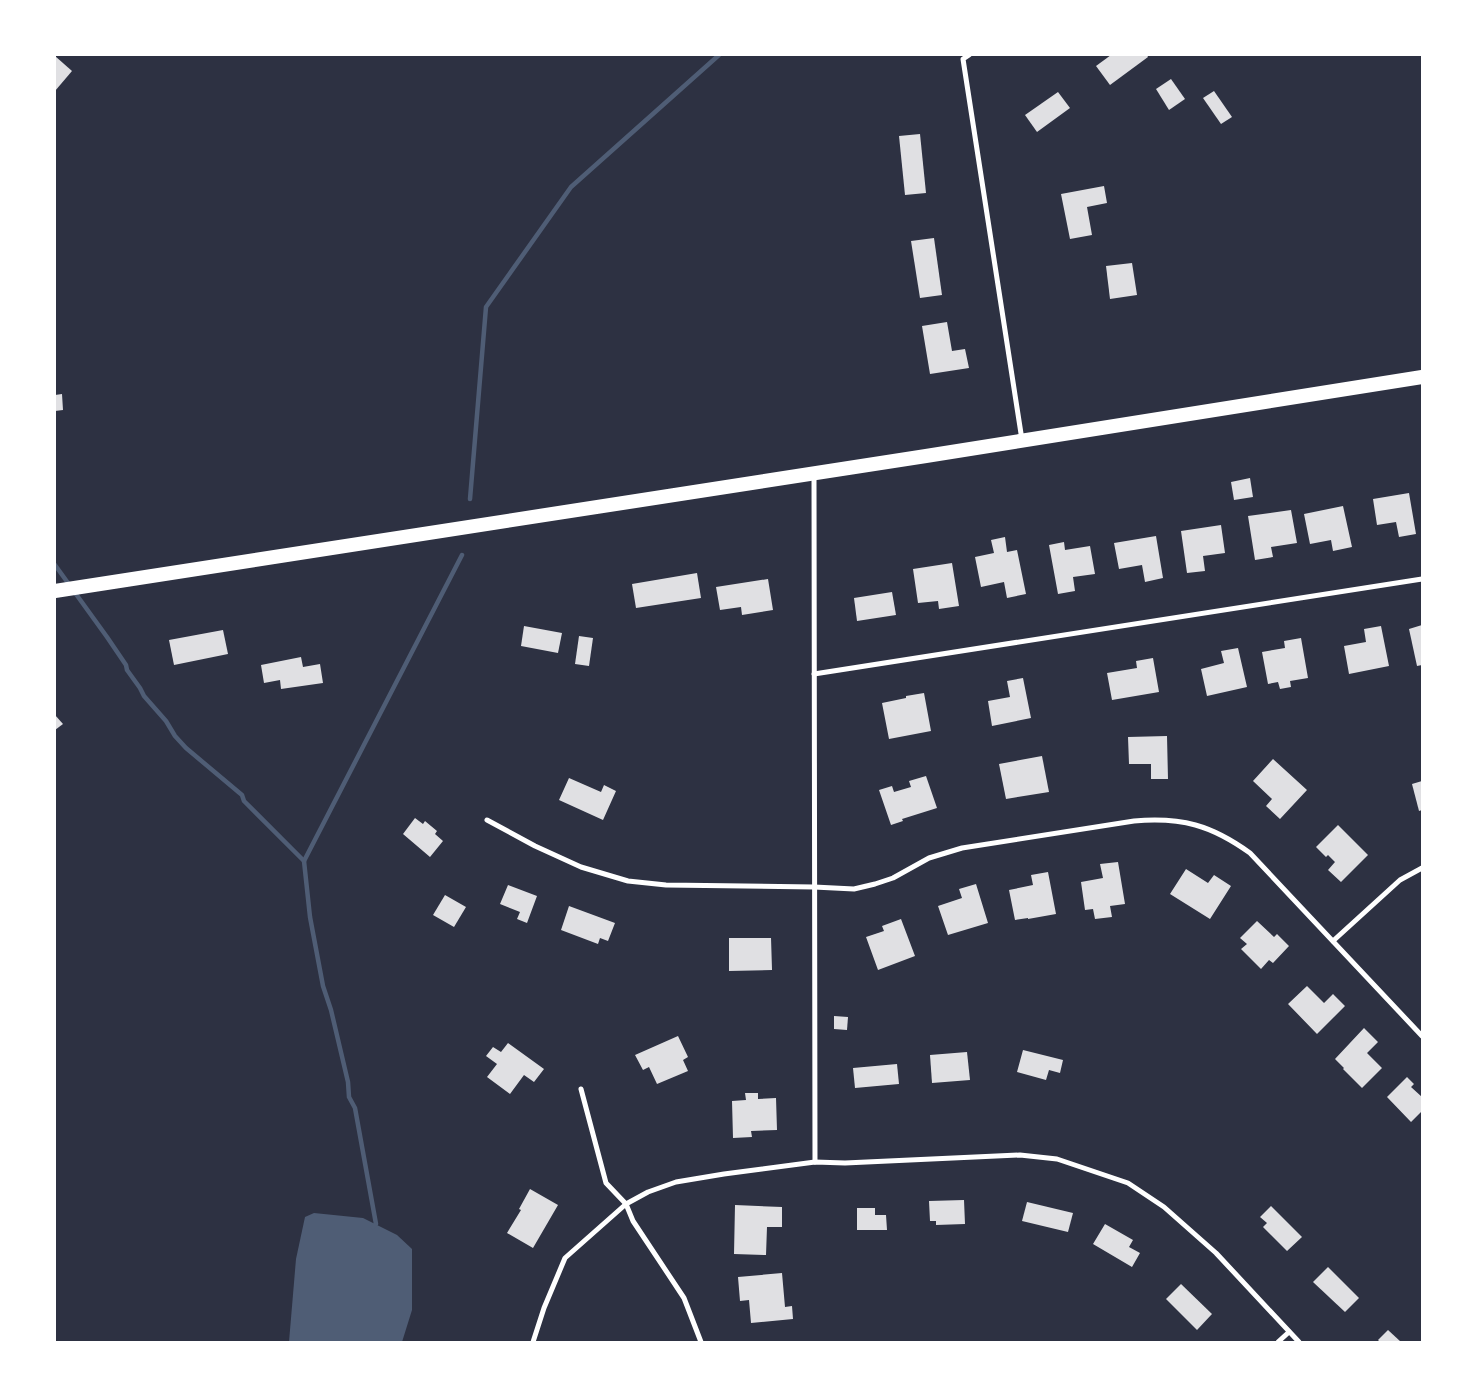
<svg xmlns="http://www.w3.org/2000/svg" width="1477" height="1397" viewBox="0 0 1477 1397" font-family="'Sofia Sans Condensed',sans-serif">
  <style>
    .water { fill: #4f5d75 }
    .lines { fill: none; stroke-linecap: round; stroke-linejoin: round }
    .stream { stroke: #4f5d75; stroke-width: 4.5 }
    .building { fill: #e0e0e3 }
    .minor { stroke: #fff; stroke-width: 5 }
    .trunk { stroke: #fff; stroke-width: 14 }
  </style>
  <rect width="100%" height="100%" fill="#2d3142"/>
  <polygon class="water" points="314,1213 363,1218 397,1235 412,1249 412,1310 402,1342 289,1342 296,1259 305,1217"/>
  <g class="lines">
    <g class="stream">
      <polyline points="470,499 486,307 571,187 719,55"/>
      <polyline points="55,565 107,637 126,665 127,670 140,688 144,696 166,721 175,736 186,748 242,795 244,801 304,861"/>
      <polyline points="373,1227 376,1224 355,1108 349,1097 348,1082 331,1010 323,986 310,917 304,861 462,555"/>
    </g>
  </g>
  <g class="building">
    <polygon points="1111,55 1147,55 1148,57 1110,85 1096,66"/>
    <polygon points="55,56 72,71 55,91"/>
    <polygon points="1171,79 1185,99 1169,110 1156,89"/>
    <polygon points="1214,91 1232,117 1221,124 1203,98"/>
    <polygon points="1058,92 1070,108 1037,132 1025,115"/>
    <polygon points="920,134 926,193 905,195 899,136"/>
    <polygon points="1104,186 1107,203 1087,207 1092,235 1070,239 1061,194"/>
    <polygon points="934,238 942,295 920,298 911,241"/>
    <polygon points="1132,263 1137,295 1110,299 1106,266"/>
    <polygon points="947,322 952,351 965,349 969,368 930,374 922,326"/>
    <polygon points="62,394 63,410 55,411 55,395"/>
    <polygon points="1250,478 1253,497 1234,500 1231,482"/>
    <polygon points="1409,493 1416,534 1399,537 1396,522 1377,525 1373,499"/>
    <polygon points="1343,506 1352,547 1333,551 1331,540 1310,544 1304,514"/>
    <polygon points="1291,510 1297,543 1271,547 1273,557 1255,560 1248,516"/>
    <polygon points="1221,525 1225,553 1203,556 1205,571 1187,573 1181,531"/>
    <polygon points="1156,536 1163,578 1145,582 1142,565 1119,569 1114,543"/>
    <polygon points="1005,537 1007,552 1017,550 1026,594 1007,598 1004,582 981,587 975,557 994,553 991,540"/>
    <polygon points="1064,542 1065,550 1090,546 1095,574 1073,577 1075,591 1058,594 1049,545"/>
    <polygon points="952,563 959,606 939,609 938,601 918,603 913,569"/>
    <polygon points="697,573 701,598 636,608 632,584"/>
    <polygon points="768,579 773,610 742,615 741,607 720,610 716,587"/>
    <polygon points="892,592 896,615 857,621 854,598"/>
    <polygon points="1422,625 1422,665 1417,666 1409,629"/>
    <polygon points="524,626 562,633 558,653 521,646"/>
    <polygon points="1381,626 1389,666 1349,674 1344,646 1366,642 1364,629"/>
    <polygon points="223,630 228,654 174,665 169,640"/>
    <polygon points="579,636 593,638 589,666 575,664"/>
    <polygon points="1301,638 1308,678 1290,681 1291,687 1280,689 1278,682 1268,684 1262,652 1285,648 1284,641"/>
    <polygon points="1238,648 1247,687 1207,696 1201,669 1224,663 1221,651"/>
    <polygon points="301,657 303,667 320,664 323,683 281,689 280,680 264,683 261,665"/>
    <polygon points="1153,658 1159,692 1112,700 1107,673 1137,668 1136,661"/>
    <polygon points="1023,678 1031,718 992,726 988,701 1010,697 1007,681"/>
    <polygon points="924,693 931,731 889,739 882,703 906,698 906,696"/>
    <polygon points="55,715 63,724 55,730"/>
    <polygon points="1167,736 1168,779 1151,779 1151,764 1129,764 1128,737"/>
    <polygon points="1042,756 1049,792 1006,799 999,764"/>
    <polygon points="1273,759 1307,790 1280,819 1266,806 1272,799 1253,781"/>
    <polygon points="926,776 937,808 902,819 903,821 891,825 879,790 892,786 894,792 911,787 909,781"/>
    <polygon points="569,778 601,792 604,785 616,791 603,820 559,800"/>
    <polygon points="1422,781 1422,810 1419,811 1412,784"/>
    <polygon points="415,818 423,824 425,821 437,831 435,834 443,841 430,857 403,834"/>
    <polygon points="1338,825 1368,855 1341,882 1328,870 1335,862 1328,855 1326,857 1316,847"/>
    <polygon points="1118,862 1125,904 1110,906 1112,917 1095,919 1093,909 1085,910 1081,882 1103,878 1100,864"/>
    <polygon points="1186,869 1208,883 1214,875 1231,886 1210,919 1170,894"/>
    <polygon points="1048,872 1056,914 1028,919 1028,918 1015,920 1009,890 1033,885 1031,875"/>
    <polygon points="976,884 988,923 948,935 938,906 962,898 959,889"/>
    <polygon points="508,885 537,896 527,923 517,919 520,912 500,904"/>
    <polygon points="445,895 466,907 454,927 433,915"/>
    <polygon points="569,906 615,923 608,941 600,938 598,944 561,930"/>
    <polygon points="901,919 915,956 878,970 866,937 884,931 882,926"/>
    <polygon points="1257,921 1274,937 1277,934 1289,946 1273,963 1269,960 1261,969 1241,949 1247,944 1240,938"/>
    <polygon points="729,938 771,938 772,970 729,971"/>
    <polygon points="1307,986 1324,1003 1333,994 1345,1006 1317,1034 1288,1004"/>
    <polygon points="834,1016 848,1017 847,1030 834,1029"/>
    <polygon points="1364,1028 1378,1042 1367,1053 1382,1068 1362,1088 1343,1069 1344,1068 1335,1059"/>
    <polygon points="678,1036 688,1057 683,1060 688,1071 657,1084 649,1067 643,1070 635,1055"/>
    <polygon points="508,1043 544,1069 534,1082 524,1075 510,1094 487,1077 497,1064 486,1056 493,1047 501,1052"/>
    <polygon points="1023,1050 1063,1060 1060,1073 1049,1070 1046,1080 1017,1072"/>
    <polygon points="967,1052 970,1080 932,1083 930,1055"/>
    <polygon points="897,1064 899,1084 855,1088 853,1068"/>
    <polygon points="1407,1077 1414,1084 1411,1087 1422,1097 1422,1111 1411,1122 1387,1097"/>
    <polygon points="745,1093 758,1093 758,1099 776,1098 777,1130 751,1131 752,1137 733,1138 732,1101 746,1100"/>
    <polygon points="530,1189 558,1205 533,1248 507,1233 521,1210 519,1209"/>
    <polygon points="964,1200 965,1224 936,1225 936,1221 930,1221 929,1201"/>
    <polygon points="1027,1202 1073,1213 1068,1232 1022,1221"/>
    <polygon points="735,1205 782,1207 782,1227 767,1227 766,1255 734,1254"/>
    <polygon points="1271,1206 1302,1237 1287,1251 1263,1227 1267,1223 1260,1217"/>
    <polygon points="857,1208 875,1208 875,1215 886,1215 887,1230 857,1230"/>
    <polygon points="1105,1224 1133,1240 1129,1247 1140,1253 1132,1267 1093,1244"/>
    <polygon points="1328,1267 1359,1298 1345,1312 1313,1282"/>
    <polygon points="782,1273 785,1307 792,1306 793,1319 751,1323 749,1300 740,1301 738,1277"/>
    <polygon points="1181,1284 1212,1314 1197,1330 1166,1299"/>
    <polygon points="1388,1330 1401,1342 1380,1342 1378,1340"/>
  </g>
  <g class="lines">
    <g class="minor">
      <polyline points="969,55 963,59 1022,440"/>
      <polyline points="814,475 815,1162"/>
      <polyline points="814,674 1422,579"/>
      <path d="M487,820L535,846L581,867L628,881L666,885L814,887L854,889L875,884L893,878L929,858L962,848L1134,821C1182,817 1211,825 1250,853L1422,1036"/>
      <polyline points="1333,941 1400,880 1422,868"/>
      <polyline points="581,1089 606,1183 626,1204 633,1221 684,1298 701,1342"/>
      <polyline points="533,1342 544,1308 565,1258 626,1204 648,1192 676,1182 724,1174 815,1162 845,1163 1020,1155 1057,1159 1128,1183 1164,1207 1216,1253 1299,1342"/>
      <polyline points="1278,1342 1289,1332"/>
    </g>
    <polyline class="trunk" points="55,591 926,456 1422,377"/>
  </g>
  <rect width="1477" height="1397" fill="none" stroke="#ffffff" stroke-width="112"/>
</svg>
